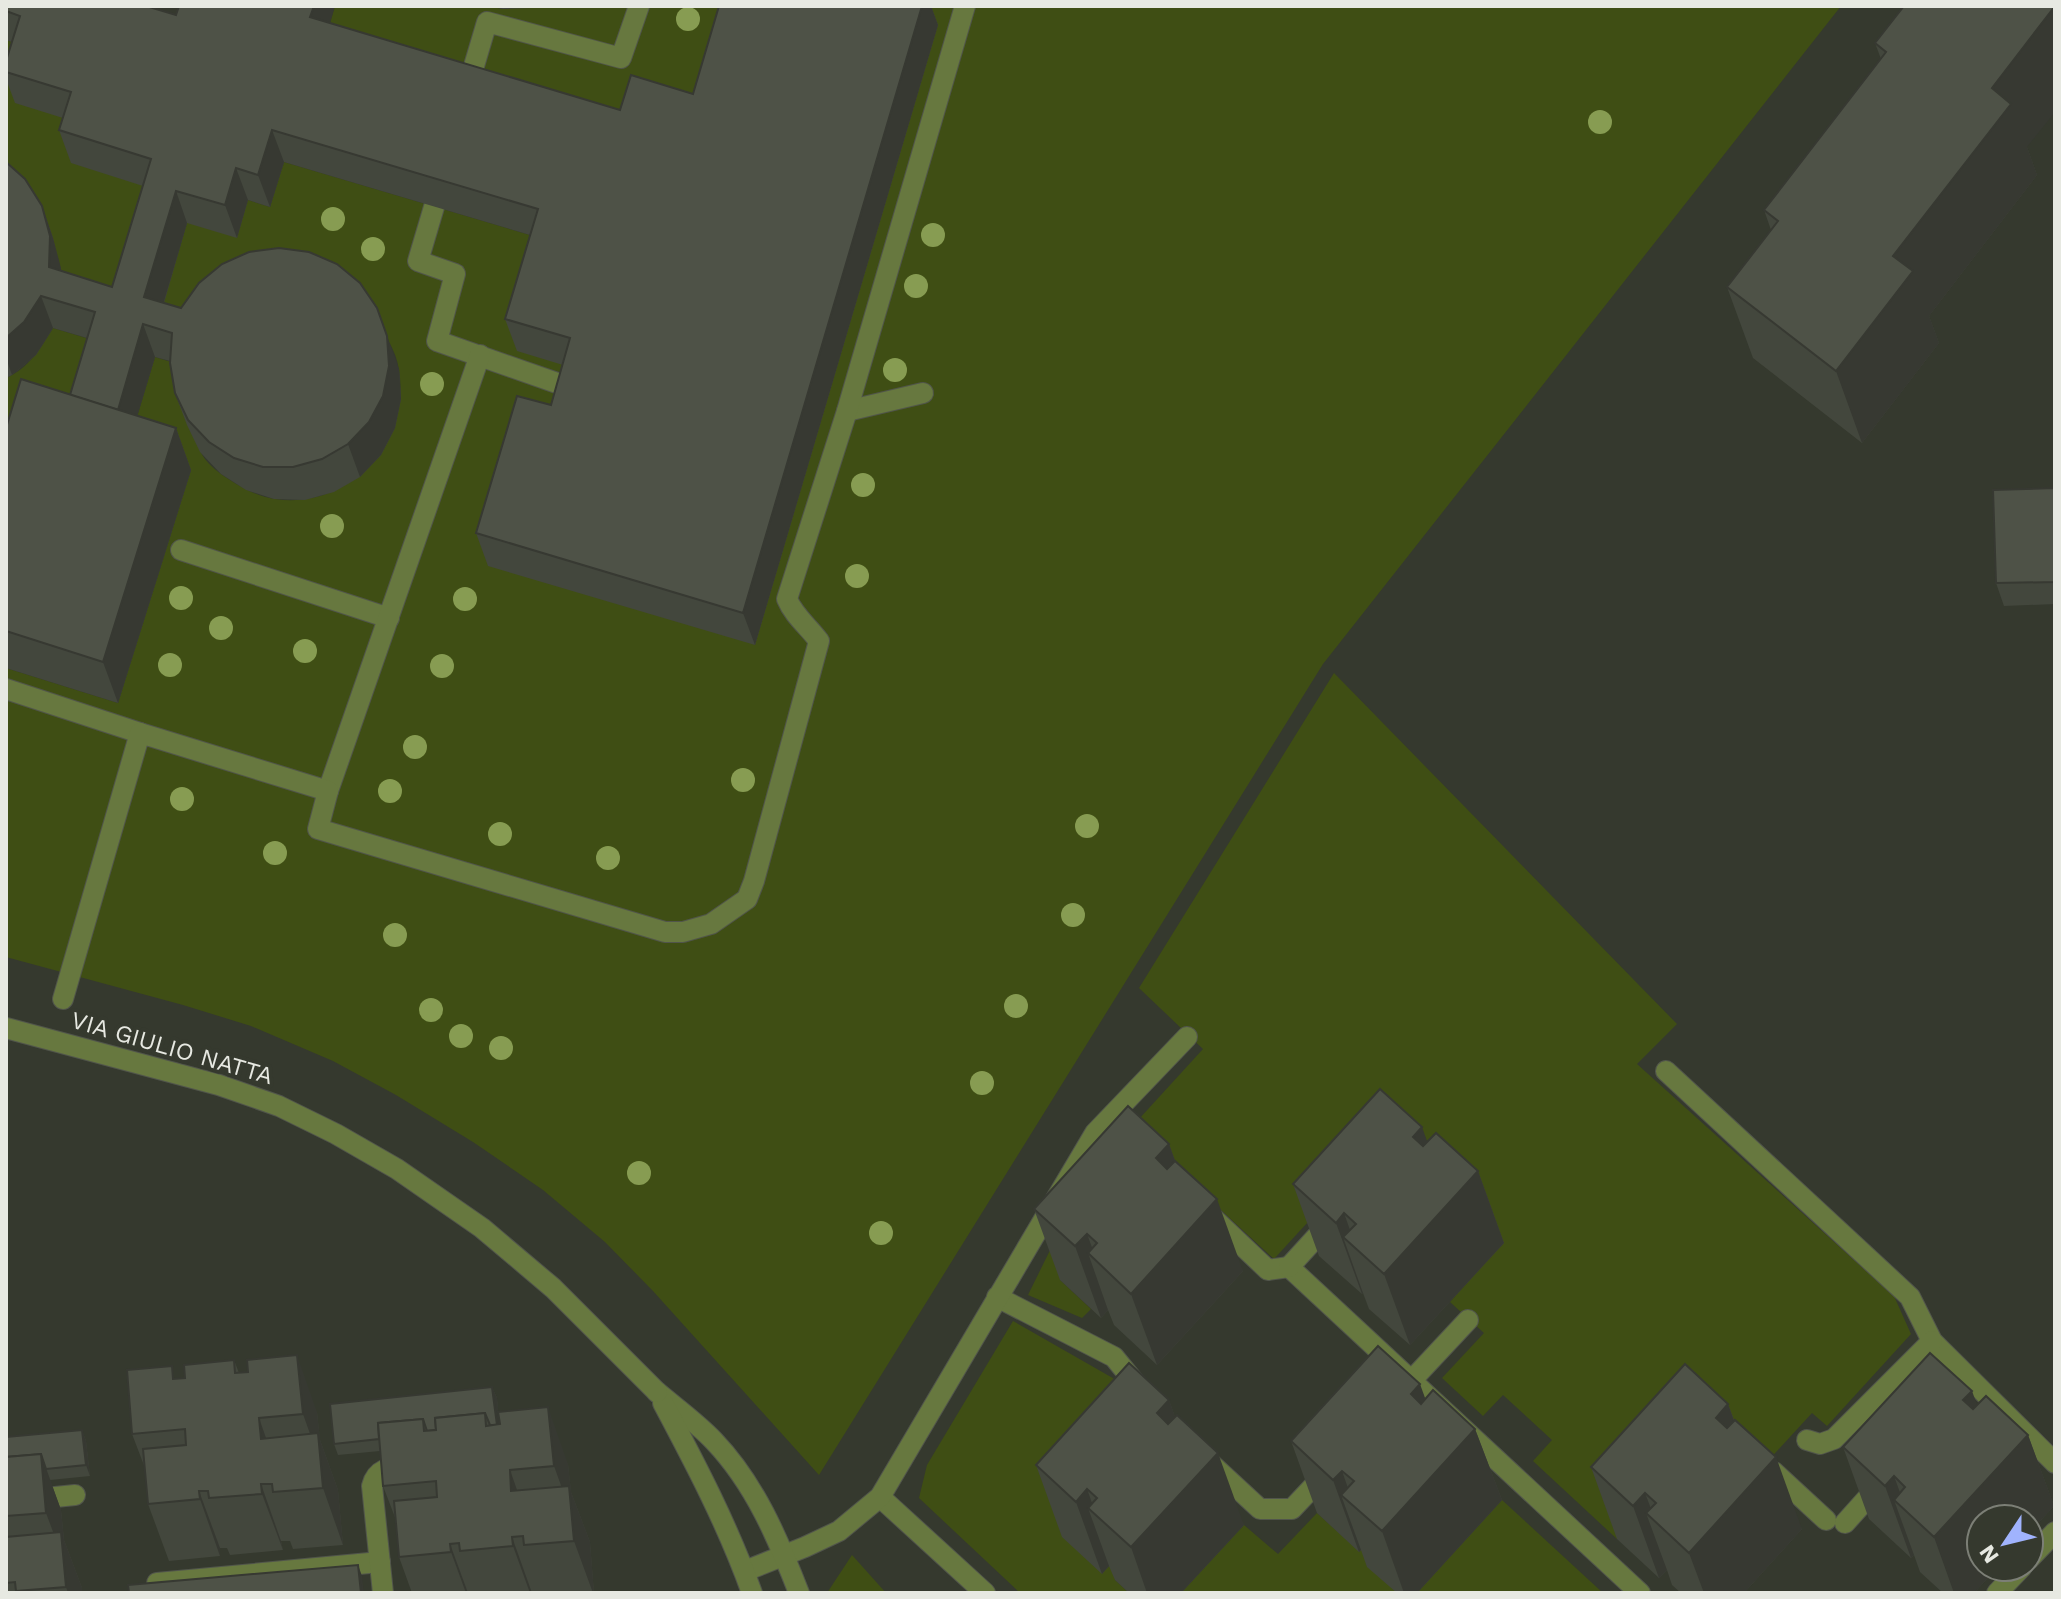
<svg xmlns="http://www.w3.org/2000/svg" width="2061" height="1599" viewBox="0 0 2061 1599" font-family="'Work Sans',sans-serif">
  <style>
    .green { fill: #3f4e14 }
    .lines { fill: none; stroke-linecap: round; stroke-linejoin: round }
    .service-casing { stroke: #51554b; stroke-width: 22 }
    .pedestrian-casing { stroke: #51554b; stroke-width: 22 }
    .minor-casing { stroke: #51554b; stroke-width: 22 }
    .tertiary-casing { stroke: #51554b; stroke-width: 22 }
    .service { stroke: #67783f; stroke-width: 20 }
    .pedestrian { stroke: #67783f; stroke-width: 20 }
    .minor { stroke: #67783f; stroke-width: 20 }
    .tertiary { stroke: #67783f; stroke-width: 20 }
    .tree { fill: #879c52 }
    .wall { fill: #43473d }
    .shaded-wall { fill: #373932 }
    .building { fill: #4e5247; stroke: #373932; stroke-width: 2 }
    .labels { text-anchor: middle; stroke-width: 8; stroke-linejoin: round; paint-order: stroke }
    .street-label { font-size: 24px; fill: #e7e9e2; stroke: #35392e }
  </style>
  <rect width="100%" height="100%" fill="#35392e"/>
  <g class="green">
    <polygon points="335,6 488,6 503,9 537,6 740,6 705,127 632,142 322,50"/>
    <path d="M874,6H1841L1323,664L819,1475L653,1291L605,1242L543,1190L473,1142L396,1095L333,1061L251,1026L183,1005L6,957V668L118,703L191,470L127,450L155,357L184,366C187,386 191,406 195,426C196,434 197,443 200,450C204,462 220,474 230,480C244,489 259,497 275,499C349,510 411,442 399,370C396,349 384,333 372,316L156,329L187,223L248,200L270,207L284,162L550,241L582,371L754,645L937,25Z"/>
    <polygon points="6,40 32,48 83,124 163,192 123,319 61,300 6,187"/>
    <path d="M53,328L106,344L6,518V378C28,369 41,348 53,328Z"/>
    <polygon points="1334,673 1677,1024 1637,1064 1894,1296 1911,1334 1827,1426 1812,1413 1754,1476 1617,1539 1533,1461 1552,1440 1503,1395 1483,1416 1442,1378 1484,1333 1450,1302 1503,1243 1364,1161 1274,1259 1185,1177 1060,1280 1091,1309 1082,1318 1028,1295 1086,1177 1203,1049 1139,988"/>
    <polygon points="1013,1321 1118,1381 1102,1573 1114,1561 1115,1580 1129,1593 1020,1593 919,1498 927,1465"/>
    <polygon points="1502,1500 1603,1593 1417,1593"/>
    <polygon points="1317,1513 1359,1551 1368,1542 1397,1593 1181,1593 1244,1525 1278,1554"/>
    <polygon points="852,1555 886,1593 827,1593"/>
  </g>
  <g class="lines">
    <defs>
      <g id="service">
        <polyline points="1666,1071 1910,1297 1932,1341 2055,1463"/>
        <polyline points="1210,1215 1268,1270 1289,1267 1640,1593"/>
        <polyline points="1289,1267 1331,1221"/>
        <polyline points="997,1297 1114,1357 1140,1389"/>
        <polyline points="1396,1397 1468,1320"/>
        <polyline points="1807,1440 1820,1444 1834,1439 1932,1341"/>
        <polyline points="1208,1461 1260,1509 1292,1509 1326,1473"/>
        <polyline points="1774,1472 1826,1520"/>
        <polyline points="880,1497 985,1593"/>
        <polyline points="6,1502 75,1495"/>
        <polyline points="1845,1523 1880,1484"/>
        <polyline points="2029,1559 2055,1532"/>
        <polyline points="745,1571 805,1547 839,1531 880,1497 1095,1133 1187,1037"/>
        <polyline points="157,1583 380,1562"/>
        <path d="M383,1593L372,1486C376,1469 390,1467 406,1465"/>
        <polyline points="1997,1593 2022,1567"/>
      </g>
      <g id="pedestrian">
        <polyline points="466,93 487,22 621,58 639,6"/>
        <polyline points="434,207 418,261 455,274 437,341 577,390"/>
        <polyline points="847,411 923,393"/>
        <polyline points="181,550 389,618"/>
        <polyline points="6,689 140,733"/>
        <polyline points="328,791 480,355"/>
        <path d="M63,999L140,733L328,791L318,829L665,932H683L711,924L747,899L754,881L819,641C808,626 794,616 787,599L847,411L965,6"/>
      </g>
      <g id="minor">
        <path d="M657,1392C676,1408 697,1423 714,1441C755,1484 778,1539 799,1593"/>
        <path d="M663,1403C696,1465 728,1526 752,1593"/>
      </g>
      <polyline id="tertiary" points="6,1028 219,1085 279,1106 336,1134 397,1169 482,1228 553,1288 657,1392"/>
    </defs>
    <use href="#service" class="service-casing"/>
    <use href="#pedestrian" class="pedestrian-casing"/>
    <use href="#minor" class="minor-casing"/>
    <use href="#tertiary" class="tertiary-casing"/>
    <use href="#service" class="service"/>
    <use href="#pedestrian" class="pedestrian"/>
    <use href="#minor" class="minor"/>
    <use href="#tertiary" class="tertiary"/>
  </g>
  <g class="tree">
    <circle cx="688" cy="19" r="12"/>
    <circle cx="1600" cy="122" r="12"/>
    <circle cx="333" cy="219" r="12"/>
    <circle cx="933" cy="235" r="12"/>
    <circle cx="373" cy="249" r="12"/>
    <circle cx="916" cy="286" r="12"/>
    <circle cx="895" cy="370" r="12"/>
    <circle cx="432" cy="384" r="12"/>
    <circle cx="863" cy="485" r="12"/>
    <circle cx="332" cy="526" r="12"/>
    <circle cx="857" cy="576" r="12"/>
    <circle cx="181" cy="598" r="12"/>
    <circle cx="465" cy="599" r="12"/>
    <circle cx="221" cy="628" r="12"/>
    <circle cx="305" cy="651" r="12"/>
    <circle cx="170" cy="665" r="12"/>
    <circle cx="442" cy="666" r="12"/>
    <circle cx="415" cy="747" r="12"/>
    <circle cx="743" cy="780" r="12"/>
    <circle cx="390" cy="791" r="12"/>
    <circle cx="182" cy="799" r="12"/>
    <circle cx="1087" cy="826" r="12"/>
    <circle cx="500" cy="834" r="12"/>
    <circle cx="275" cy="853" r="12"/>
    <circle cx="608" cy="858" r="12"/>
    <circle cx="1073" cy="915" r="12"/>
    <circle cx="395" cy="935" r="12"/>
    <circle cx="1016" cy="1006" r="12"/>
    <circle cx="431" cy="1010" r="12"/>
    <circle cx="461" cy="1036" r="12"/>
    <circle cx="501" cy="1048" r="12"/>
    <circle cx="982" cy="1083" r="12"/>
    <circle cx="639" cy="1173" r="12"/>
    <circle cx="881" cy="1233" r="12"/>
  </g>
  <g class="wall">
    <polygon points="6,6 330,23 620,110 693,94 719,6 931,6 938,25 755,645 488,566 476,533 551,405 563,365 517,351 505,319 530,235 284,162 270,207 248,200 237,238 187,223 164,303 399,369 401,399 395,428 381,455 360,477 334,492 305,500 274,499 246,490 221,474 200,452 187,425 175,393 170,361 155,357 137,416 176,428 191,470 118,703 6,668 6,428 70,395 87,338 53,328 36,355 12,375 6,378 6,162 42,206 53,238 61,271 112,287 143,186 71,163 59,130 63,118 15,103 6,79 6,61 12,42 6,40"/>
    <polygon points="488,6 537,6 532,8 503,9"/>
    <polygon points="1875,43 2027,147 2037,175 1929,316 1939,343 1862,443 1753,358 1727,287 1771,230 1764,210 1881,59"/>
    <polygon points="2055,488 2055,604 2004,606 1996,583"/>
    <polygon points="1427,1142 1478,1171 1504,1243 1410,1345 1369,1309 1363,1293 1362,1294 1319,1256 1293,1184"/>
    <polygon points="1169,1144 1175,1161 1243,1271 1157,1365 1114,1325 1108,1310 1101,1318 1060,1280 1034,1209"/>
    <polygon points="234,1360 239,1373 317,1412 320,1440 338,1490 343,1545 293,1549 290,1541 281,1541 283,1550 230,1555 227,1548 220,1548 220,1556 169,1561 148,1504 145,1468 132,1434 176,1379 185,1378"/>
    <polygon points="492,1387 497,1398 498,1412 568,1464 571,1492 590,1542 594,1593 412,1593 399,1557 396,1520 383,1486 380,1451 338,1455 334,1444"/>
    <polygon points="1425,1399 1475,1429 1502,1500 1417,1593 1397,1593 1367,1567 1361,1550 1359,1552 1317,1513 1291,1441"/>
    <polygon points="1169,1400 1175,1417 1244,1525 1181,1593 1129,1593 1115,1580 1109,1566 1102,1574 1062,1537 1036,1465"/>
    <polygon points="1728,1404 1734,1420 1802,1529 1744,1593 1681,1593 1672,1585 1667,1570 1659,1578 1617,1539 1591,1467"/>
    <polygon points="1977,1405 2028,1435 2054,1506 2029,1533 2029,1519 1998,1567 1974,1593 1943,1593 1920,1572 1914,1555 1911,1558 1869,1519 1843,1447"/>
    <polygon points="82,1430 86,1441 90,1476 50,1480 61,1510 64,1540 82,1588 82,1593 6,1593 6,1437"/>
  </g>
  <g class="shaded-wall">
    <polygon points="314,6 335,6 322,50 310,17"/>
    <polygon points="922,6 931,6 938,25 755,645 743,613"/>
    <polygon points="2055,6 2055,112 2027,147 2037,175 1929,316 1939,343 1862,443 1836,371 1893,256 1992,88"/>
    <polygon points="272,130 284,162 270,207 258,175"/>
    <polygon points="236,168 248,200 237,238 225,205"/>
    <polygon points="176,191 187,223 156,329 144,297"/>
    <polygon points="42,206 53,238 61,268 61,300 49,267"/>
    <polygon points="41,296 53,328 36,355 12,375 6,358 6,338"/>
    <polygon points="377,308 399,369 401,399 395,428 381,455 360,477 348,444"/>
    <polygon points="143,324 155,357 127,450 115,417"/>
    <polygon points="176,428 191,470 118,703 103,662"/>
    <polygon points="1422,1127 1448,1199 1413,1137"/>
    <polygon points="1169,1144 1195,1216 1156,1158"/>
    <polygon points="1478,1171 1504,1243 1410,1345 1384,1274"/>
    <polygon points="1217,1199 1243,1271 1157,1365 1131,1294"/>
    <polygon points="1344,1213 1357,1250 1343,1237 1363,1293 1362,1294 1336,1223"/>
    <polygon points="1087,1234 1097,1261 1088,1253 1108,1310 1101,1318 1075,1246"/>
    <polygon points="297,1355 317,1412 320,1440 338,1490 343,1545 323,1488 320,1462 303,1414"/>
    <polygon points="1420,1384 1446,1456 1411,1394"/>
    <polygon points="492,1387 497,1398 501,1439 497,1427"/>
    <polygon points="1972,1391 1998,1462 1963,1400"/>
    <polygon points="1169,1400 1195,1472 1157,1413"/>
    <polygon points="1728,1404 1754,1476 1716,1418"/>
    <polygon points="548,1407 568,1464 571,1492 590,1542 594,1593 593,1593 574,1541 572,1516 554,1466"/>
    <polygon points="259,1418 279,1475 261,1439"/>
    <polygon points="1475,1429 1502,1500 1417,1593 1404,1593 1382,1531"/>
    <polygon points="82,1430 86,1441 90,1476 86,1465"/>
    <polygon points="2028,1435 2054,1506 2029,1533 2029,1519 1981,1519 1981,1567 1998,1567 1974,1593 1954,1593 1934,1537"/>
    <polygon points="1218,1453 1244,1525 1181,1593 1147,1593 1131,1547"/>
    <polygon points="41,1454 61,1510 64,1540 82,1588 82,1593 68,1593 66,1587 64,1561 46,1513"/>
    <polygon points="1776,1457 1802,1529 1744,1593 1704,1593 1689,1553"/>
    <polygon points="510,1470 530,1527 511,1491"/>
    <polygon points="1342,1471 1355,1508 1341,1495 1361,1550 1359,1552 1333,1480"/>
    <polygon points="1894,1476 1907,1512 1894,1500 1914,1555 1911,1558 1885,1486"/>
    <polygon points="261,1484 281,1541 283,1550 262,1494"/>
    <polygon points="1087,1489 1097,1517 1088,1508 1109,1566 1102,1574 1076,1502"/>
    <polygon points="199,1491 220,1548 220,1556 200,1499"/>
    <polygon points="1645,1493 1656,1522 1646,1513 1667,1570 1659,1578 1633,1506"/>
    <polygon points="512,1537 532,1593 530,1593 513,1546"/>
    <polygon points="450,1544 468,1593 466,1593 451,1552"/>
    <polygon points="358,1565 362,1576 364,1593 361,1593"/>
  </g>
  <g class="building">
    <polygon points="6,6 146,6 176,15 179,6 314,6 310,17 620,110 631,75 693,94 719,6 922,6 743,613 476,533 517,396 551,405 570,338 505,319 538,209 272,130 258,175 236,168 225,205 176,191 144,297 181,308 199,283 222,264 249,252 279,248 309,252 337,264 360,283 377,308 387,336 389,366 383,396 369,422 348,444 322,459 293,467 263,467 234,458 209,442 188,420 175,393 170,363 172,333 143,324 118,410 70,395 95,312 41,296 24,322 6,338 6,162 25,179 42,206 50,236 49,267 112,287 151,159 59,130 71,92 6,72 6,61 20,16 6,11"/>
    <polygon points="1904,6 2055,6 1992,88 2011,104 1893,256 1913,271 1836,371 1727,287 1778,221 1764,210 1886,52 1875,43"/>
    <polygon points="21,379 176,428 103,662 6,631 6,428"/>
    <polygon points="2055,488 2055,582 1996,583 1993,490"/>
    <polygon points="1380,1089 1422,1127 1413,1137 1423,1146 1436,1133 1478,1171 1384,1274 1343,1237 1356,1224 1344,1213 1336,1223 1293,1184"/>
    <polygon points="1128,1106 1169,1144 1156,1158 1167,1169 1175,1161 1217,1199 1131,1294 1088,1253 1097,1243 1087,1234 1075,1246 1034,1209"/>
    <polygon points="1378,1346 1420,1384 1411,1394 1421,1404 1433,1390 1475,1429 1382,1531 1341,1495 1354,1481 1342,1471 1333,1480 1291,1441"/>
    <polygon points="1930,1353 1972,1391 1963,1400 1973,1409 1986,1396 2028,1435 1934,1537 1894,1500 1905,1487 1894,1476 1885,1486 1843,1447"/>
    <polygon points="297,1355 303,1414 259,1418 261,1439 318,1433 323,1488 273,1492 272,1484 261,1484 262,1494 209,1498 208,1491 199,1491 200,1499 148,1504 143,1449 186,1445 185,1429 132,1434 127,1370 172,1366 173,1379 185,1378 184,1365 234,1360 235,1373 248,1372 247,1360"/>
    <polygon points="1129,1363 1169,1400 1157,1413 1168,1424 1177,1415 1218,1453 1131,1547 1088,1508 1097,1498 1087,1489 1076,1502 1036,1465"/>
    <polygon points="1685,1364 1728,1404 1716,1418 1727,1428 1735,1420 1776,1457 1689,1553 1646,1513 1656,1503 1645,1493 1633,1506 1591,1467"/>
    <polygon points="492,1387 497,1425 490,1425 485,1413 435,1418 436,1430 427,1431 423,1419 378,1423 379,1439 334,1444 330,1404"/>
    <polygon points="548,1407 554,1466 510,1470 511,1491 569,1486 574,1541 524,1545 523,1536 512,1537 513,1546 460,1551 459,1543 450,1544 451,1552 399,1557 394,1501 437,1497 436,1481 383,1486 378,1423 423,1419 424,1431 436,1430 435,1418 485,1413 486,1426 500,1424 498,1412"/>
    <polygon points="82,1430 86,1465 46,1469 41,1454 6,1457 6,1437"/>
    <polygon points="41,1454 46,1513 6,1516 6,1457"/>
    <polygon points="61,1532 66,1587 16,1591 15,1582 6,1583 6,1537"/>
    <polygon points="358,1565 361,1593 129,1593 128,1585"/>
  </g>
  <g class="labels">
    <g class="street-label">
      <text transform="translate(172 1048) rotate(16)" y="8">VIA GIULIO NATTA</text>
    </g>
  </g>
  <rect width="2061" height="1599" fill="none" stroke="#e7e9e2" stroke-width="16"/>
  <g transform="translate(2005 1543) rotate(235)"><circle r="38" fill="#35392e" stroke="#7c7f76" stroke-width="2"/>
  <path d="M0-6L14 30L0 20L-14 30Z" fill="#a0b3fd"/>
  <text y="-12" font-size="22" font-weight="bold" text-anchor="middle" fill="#e7e9e2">N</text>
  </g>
</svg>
